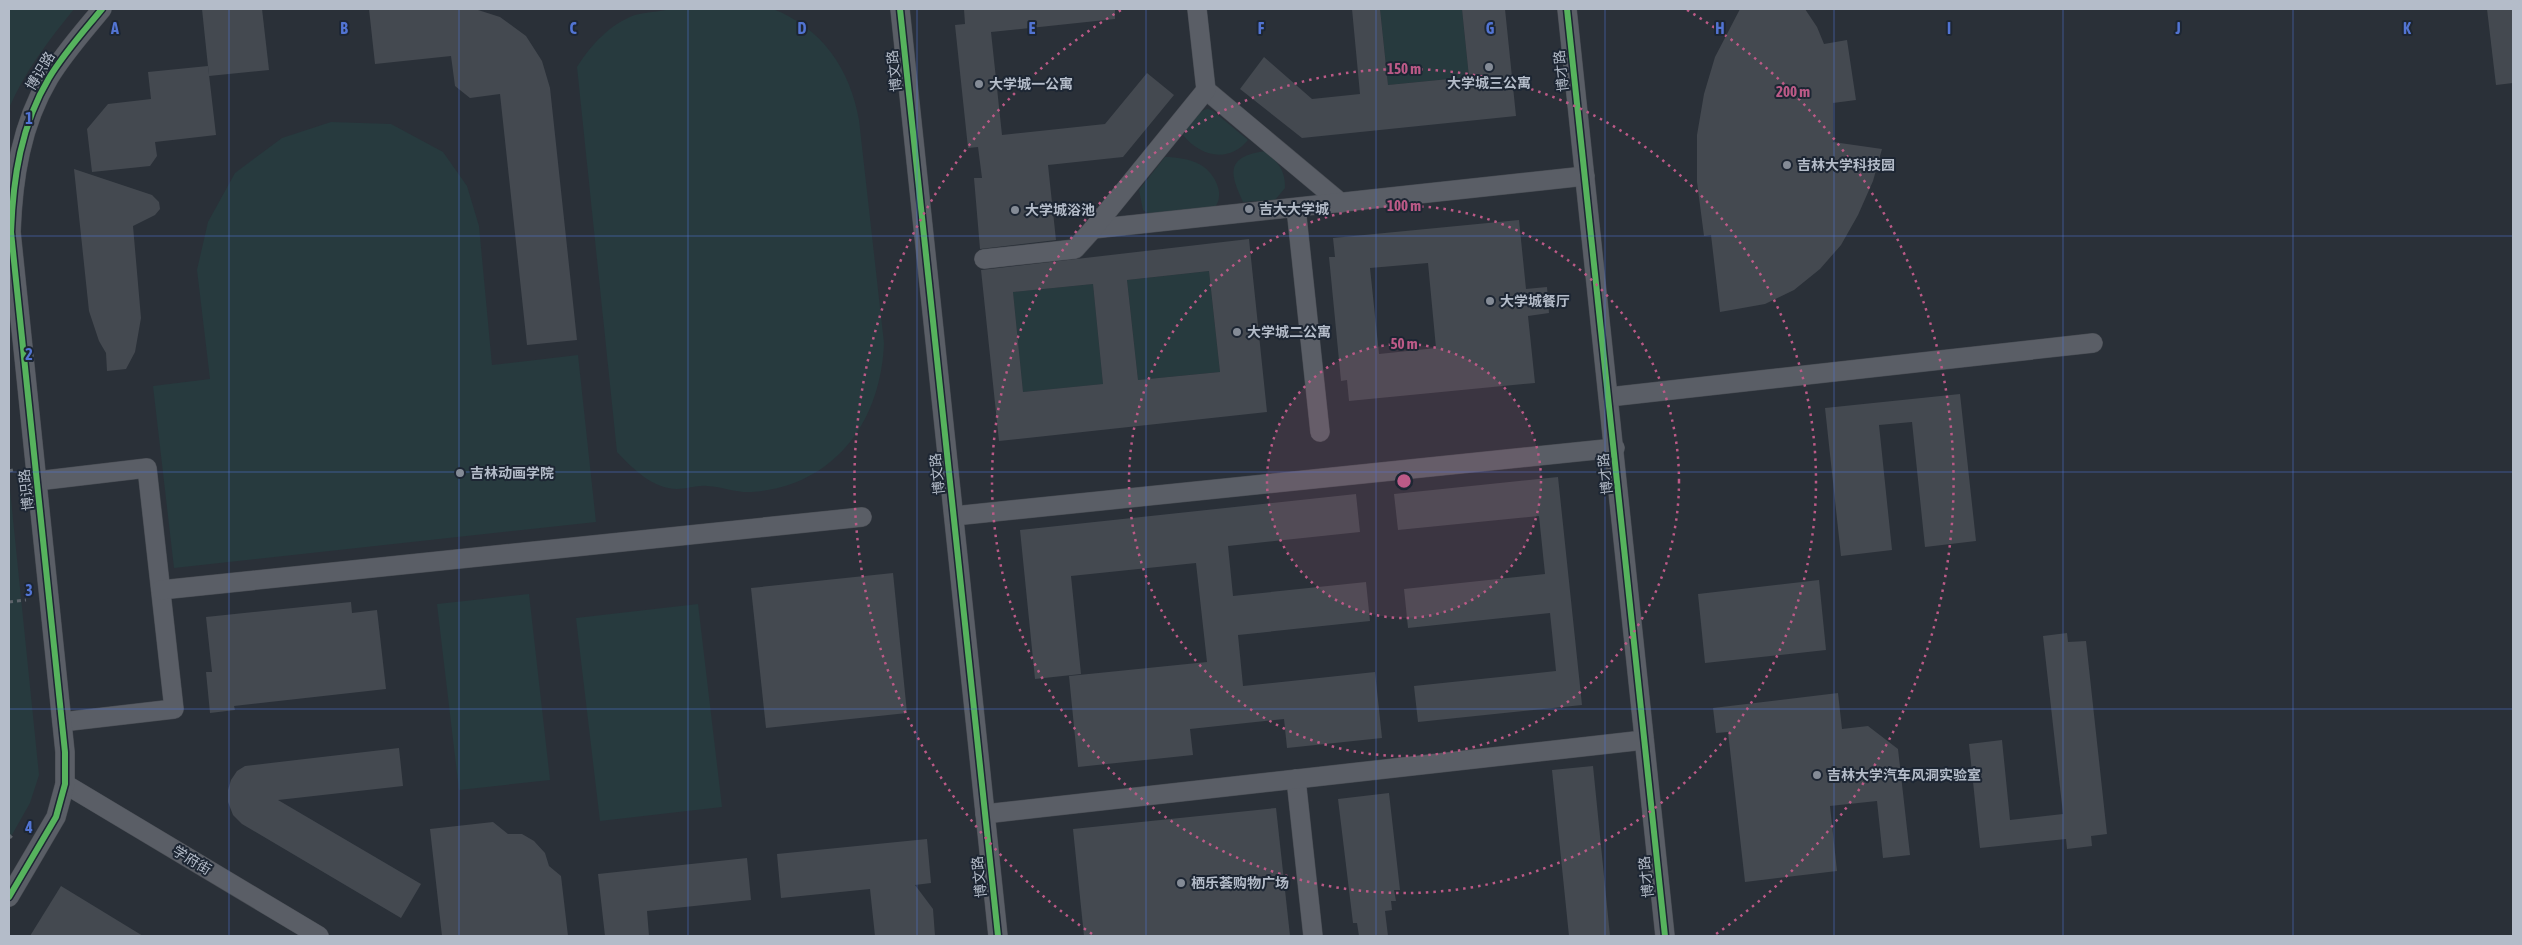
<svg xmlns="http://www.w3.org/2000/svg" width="2522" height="945" viewBox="0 0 2522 945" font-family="'Asap Condensed','Noto Sans SC',sans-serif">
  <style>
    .green { fill: #273a3e }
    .building { fill: #444950; fill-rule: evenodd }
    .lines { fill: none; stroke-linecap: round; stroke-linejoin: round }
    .minor-casing { stroke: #484c53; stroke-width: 20 }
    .path { stroke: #5d636a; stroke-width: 3; stroke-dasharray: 4 4; stroke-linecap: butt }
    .minor { stroke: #5a5e66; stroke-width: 19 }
    .cycleway-casing { stroke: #1d2633; stroke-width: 9 }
    .cycleway { stroke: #56b35d; stroke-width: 6 }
    .grid { fill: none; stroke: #5274d3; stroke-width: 1; stroke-opacity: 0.55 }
    .ring { fill: none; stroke: #bc5a87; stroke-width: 2.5; stroke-dasharray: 2.5 5 }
    .poi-dot { fill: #848b96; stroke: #1d2633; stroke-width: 2 }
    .labels { text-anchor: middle; stroke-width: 4; stroke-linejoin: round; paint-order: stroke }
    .street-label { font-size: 14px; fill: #b4bcc9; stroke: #1d2633 }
    .poi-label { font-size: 14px; font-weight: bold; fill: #b4bcc9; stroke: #1d2633; text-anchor: start }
    .grid-label { font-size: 16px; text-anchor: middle; font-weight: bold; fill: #5274d3; stroke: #1d2633; stroke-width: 4; stroke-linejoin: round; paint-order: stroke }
    .centre { fill: #bc5a87; stroke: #1d2633; stroke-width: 2.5 }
    .ring-label { font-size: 15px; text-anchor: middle; font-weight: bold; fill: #bc5a87; stroke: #1d2633; stroke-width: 4; stroke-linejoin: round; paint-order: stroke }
  </style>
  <rect width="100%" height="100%" fill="#2a3038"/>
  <g class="green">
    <path d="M9,9H74C49,40 25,71 9,108Z"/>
    <path d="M670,9H773C822,28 850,69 859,120L884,343C881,421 835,486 752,492C737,493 723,487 707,486C698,485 687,489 677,489C653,489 633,469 617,452L577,67C591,45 610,24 635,15C646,12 659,12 670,9Z"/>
    <polygon points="1380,9 1462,9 1469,77 1388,85"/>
    <path d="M1208,109L1213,111L1248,140C1228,164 1200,156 1183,135C1189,126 1196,111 1208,109Z"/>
    <polygon points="331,122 391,124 443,152 467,186 479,226 492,365 578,355 596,522 174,568 153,386 210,379 197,270 208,222 235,173 282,138"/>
    <path d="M1265,151C1279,163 1285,170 1285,188L1275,200L1243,202C1229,172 1226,157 1265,151Z"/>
    <path d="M1165,157C1177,157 1189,159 1199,164C1213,171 1226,193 1215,207L1149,214L1143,210L1139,190Z"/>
    <polygon points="1209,271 1220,372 1138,380 1127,280"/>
    <polygon points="1093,284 1103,384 1023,392 1013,292"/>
    <polygon points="9,480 39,775 30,803 9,840"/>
    <polygon points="529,594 550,780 459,790 437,604"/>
    <polygon points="698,604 722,807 600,821 576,618"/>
  </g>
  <g class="building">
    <polygon points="202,9 262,9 269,70 209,76"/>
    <polygon points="369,9 478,10 500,17 526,36 542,61 550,88 577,340 527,345 500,94 470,98 455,86 451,56 375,64"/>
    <polygon points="964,9 1115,9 1115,19 991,32 1002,135 1105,124 1147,73 1174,95 1123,157 1048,165 1056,240 980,249 974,178 982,178 978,147 968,148 955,25 965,24"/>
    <polygon points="1352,9 1380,9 1388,85 1469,77 1462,9 1505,9 1516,116 1302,138 1240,89 1264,57 1312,99 1360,94"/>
    <polygon points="1740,9 1805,9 1817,27 1824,44 1847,40 1856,100 1833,103 1833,142 1882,149 1873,181 1858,215 1841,245 1820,269 1794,290 1765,304 1720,312 1711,235 1704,236 1697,182 1697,135 1704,94 1715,57"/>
    <polygon points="2487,9 2513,9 2513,83 2496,85"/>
    <polygon points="208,66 216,135 155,142 157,156 150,166 92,172 87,129 108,104 151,99 148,72"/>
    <polygon points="74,169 152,195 159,202 160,209 155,215 133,226 141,318 135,352 126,369 107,371 106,353 99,341 89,311"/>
    <path d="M1519,220L1526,289L1547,287L1549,313L1528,316L1535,383L1349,401L1347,380L1341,381L1329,257H1335L1333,238ZM1428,263L1436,348L1379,354L1370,268Z"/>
    <path d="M1249,239L1267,412L999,441L981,270ZM1209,271L1220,372L1138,380L1127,280ZM1093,284L1103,384L1023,392L1013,292Z"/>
    <polygon points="1960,394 1976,541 1925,547 1912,422 1879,425 1892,550 1841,556 1825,408"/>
    <polygon points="1558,477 1582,705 1418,722 1414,686 1556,671 1550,613 1408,628 1404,589 1545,574 1539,516 1398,530 1394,494"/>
    <polygon points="1356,494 1360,532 1228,546 1233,596 1366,582 1370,621 1238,635 1243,686 1375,672 1382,738 1287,748 1284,719 1190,729 1193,755 1078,767 1069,676 1207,662 1196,563 1071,576 1081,674 1035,679 1020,530"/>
    <polygon points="893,573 907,713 766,728 751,588"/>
    <polygon points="1819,580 1826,650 1705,663 1698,594"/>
    <polygon points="351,602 352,613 377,610 386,689 234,706 235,710 210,713 206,672 212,672 206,617"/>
    <polygon points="2067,633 2068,642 2086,641 2107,834 2091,836 2092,846 2067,849 2066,839 1980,848 1969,744 2002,740 2010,820 2063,814 2043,636"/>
    <polygon points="1838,693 1842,729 1868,726 1898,749 1910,855 1883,858 1877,801 1830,806 1837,871 1745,882 1728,732 1716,733 1713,708"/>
    <polygon points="399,748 403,786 278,800 421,884 401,918 242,824 233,815 228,802 228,790 231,780 237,771 245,766"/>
    <polygon points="1593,766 1610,936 1569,936 1552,770"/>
    <polygon points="1389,793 1400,890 1394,890 1396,901 1391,901 1392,910 1385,911 1388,936 1359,936 1357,923 1353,923 1338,799"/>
    <polygon points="1276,808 1290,936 1084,936 1073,829"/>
    <polygon points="493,822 508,834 522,834 534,841 545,853 549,866 561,876 568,936 442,936 430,829"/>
    <polygon points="927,839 931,883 915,885 933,909 935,936 875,936 870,889 781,898 777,854"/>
    <polygon points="747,858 751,900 647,911 649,936 605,936 598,874"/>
    <polygon points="61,886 143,936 30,936"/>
  </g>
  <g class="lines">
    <defs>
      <g id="minor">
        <polyline points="900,9 998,936"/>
        <polyline points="1567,9 1665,936"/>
        <polyline points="1206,90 1341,203"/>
        <polyline points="1296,208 1320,432"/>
        <polyline points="1093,229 1585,176"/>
        <polyline points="984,259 1075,249 1093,229 1206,90 1197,9"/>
        <polyline points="1609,397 2093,343"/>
        <polyline points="37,481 147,468 174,709 62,722"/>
        <polyline points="954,516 1615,448"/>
        <polyline points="161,590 862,517"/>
        <polyline points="1296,779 1313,936"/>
        <polyline points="65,784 319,936"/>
        <polyline points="985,814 1644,740"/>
        <path d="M9,897L56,817L65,784V752L11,232C13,178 21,125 49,78C64,53 84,31 102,9"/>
      </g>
    </defs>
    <use href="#minor" class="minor-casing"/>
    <g class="path">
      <polyline points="9,471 13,470"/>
      <polyline points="9,602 26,600"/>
      <polyline points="9,835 14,840"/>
    </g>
    <use href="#minor" class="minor"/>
    <defs>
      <g id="cycleway">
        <polyline points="900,9 998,936"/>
        <polyline points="1567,9 1665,936"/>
        <path d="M9,897L56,817L65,784V752L11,232C13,178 21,125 49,78C64,53 84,31 102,9"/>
      </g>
    </defs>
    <use href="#cycleway" class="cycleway-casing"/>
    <use href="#cycleway" class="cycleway"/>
  </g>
  <path class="grid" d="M229,9V936M459,9V936M688,9V936M917,9V936M1146,9V936M1376,9V936M1605,9V936M1834,9V936M2063,9V936M2293,9V936M9,236H2513M9,472H2513M9,709H2513"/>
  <circle cx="1404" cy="481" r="137" fill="#bc5a87" fill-opacity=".12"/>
  <g class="ring">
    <circle cx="1404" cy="481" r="137"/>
    <circle cx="1404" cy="481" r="275"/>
    <circle cx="1404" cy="481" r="412"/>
    <path d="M1092 934A550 550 0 0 1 1121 10M1687 10A550 550 0 0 1 1716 934"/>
  </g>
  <g class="poi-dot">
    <circle cx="1489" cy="67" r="5"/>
    <circle cx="979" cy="84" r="5"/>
    <circle cx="1787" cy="165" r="5"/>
    <circle cx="1249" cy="209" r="5"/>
    <circle cx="1015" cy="210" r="5"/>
    <circle cx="1490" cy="301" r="5"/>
    <circle cx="1237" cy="332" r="5"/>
    <circle cx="460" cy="473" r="5"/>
    <circle cx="1817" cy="775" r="5"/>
    <circle cx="1181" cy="883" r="5"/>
  </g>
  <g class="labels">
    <g class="street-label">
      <text transform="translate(40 71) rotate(-59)" y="5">博识路</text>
      <text transform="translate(894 71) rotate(-96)" y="5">博文路</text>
      <text transform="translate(1561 71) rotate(-96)" y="5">博才路</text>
      <text transform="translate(937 474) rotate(-96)" y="5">博文路</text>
      <text transform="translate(1605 474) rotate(-96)" y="5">博才路</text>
      <text transform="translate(26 490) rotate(-96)" y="5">博识路</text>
      <text transform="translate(192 860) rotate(31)" y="5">学府街</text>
      <text transform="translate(979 877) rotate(-96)" y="5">博文路</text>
      <text transform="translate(1646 877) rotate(-96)" y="5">博才路</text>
    </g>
    <g class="poi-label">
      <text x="1489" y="88" text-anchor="middle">大学城三公寓</text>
      <text x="989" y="89">大学城一公寓</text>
      <text x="1797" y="170">吉林大学科技园</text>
      <text x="1259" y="214">吉大大学城</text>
      <text x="1025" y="215">大学城浴池</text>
      <text x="1500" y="306">大学城餐厅</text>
      <text x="1247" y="337">大学城二公寓</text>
      <text x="470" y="478">吉林动画学院</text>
      <text x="1827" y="780">吉林大学汽车风洞实验室</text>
      <text x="1191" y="888">栖乐荟购物广场</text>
    </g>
  </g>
  <g class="grid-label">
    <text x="115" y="34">A</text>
    <text x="344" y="34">B</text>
    <text x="573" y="34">C</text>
    <text x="802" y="34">D</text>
    <text x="1032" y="34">E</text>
    <text x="1261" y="34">F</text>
    <text x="1490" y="34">G</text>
    <text x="1720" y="34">H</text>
    <text x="1949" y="34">I</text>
    <text x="2178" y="34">J</text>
    <text x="2407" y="34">K</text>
    <text x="29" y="124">1</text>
    <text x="29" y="360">2</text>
    <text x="29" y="596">3</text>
    <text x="29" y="833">4</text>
  </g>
  <circle cx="1404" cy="481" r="8" class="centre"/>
  <g class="ring-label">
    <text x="1404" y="74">150 m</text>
    <text x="1793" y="97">200 m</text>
    <text x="1404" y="211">100 m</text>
    <text x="1404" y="349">50 m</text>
  </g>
  <rect width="2522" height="945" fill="none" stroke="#b4bcc9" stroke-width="20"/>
</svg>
